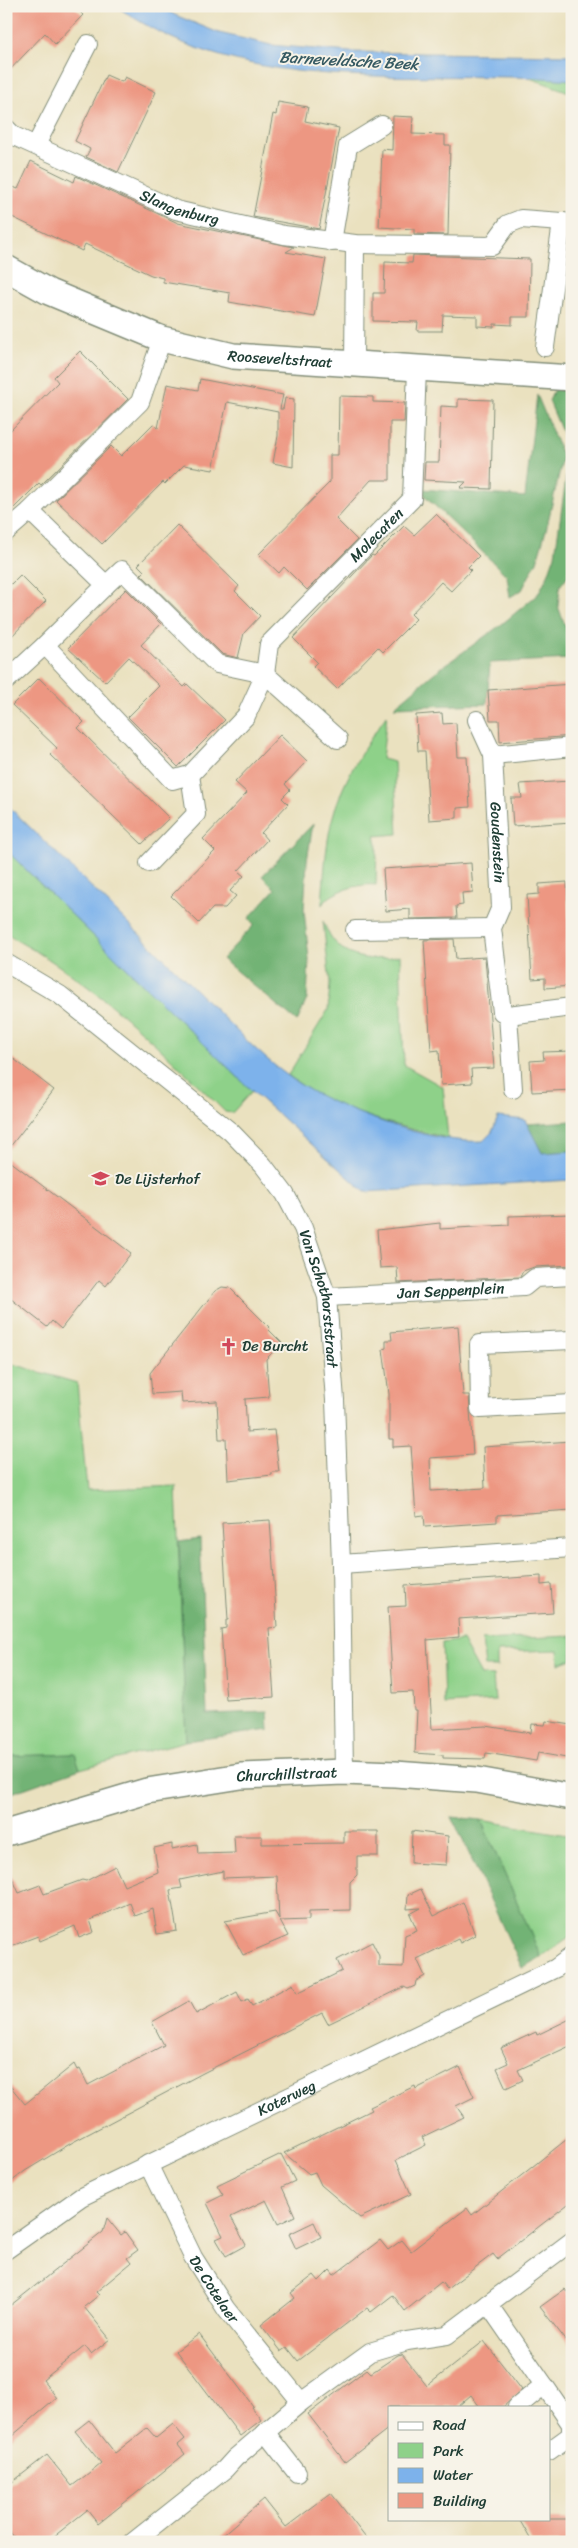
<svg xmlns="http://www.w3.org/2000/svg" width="578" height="2548" viewBox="0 0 578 2548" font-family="Sriracha,sans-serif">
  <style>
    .green { fill: #8ed189; stroke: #56875e }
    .forest { fill: #72b375; stroke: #487854 }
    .water { fill: #7db2eb; stroke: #4e7890 }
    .building { fill: #ed9782 }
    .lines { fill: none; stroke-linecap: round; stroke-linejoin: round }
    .street-casing { stroke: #848f7a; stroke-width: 20 }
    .secondary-casing { stroke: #848f7a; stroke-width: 28 }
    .street { stroke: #fff; stroke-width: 18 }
    .secondary { stroke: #fff; stroke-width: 25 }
    .labels { text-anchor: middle; stroke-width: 4; stroke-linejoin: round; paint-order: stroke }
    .street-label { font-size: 15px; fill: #1f3d34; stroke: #f7f3e8 }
    .poi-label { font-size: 15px; fill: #1f3d34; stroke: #f7f3e8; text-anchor: start }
    .water-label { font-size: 16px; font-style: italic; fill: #365a62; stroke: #f7f3e8 }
  </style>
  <rect width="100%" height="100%" fill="#f7f3e8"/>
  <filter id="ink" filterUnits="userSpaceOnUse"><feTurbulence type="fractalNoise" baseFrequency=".02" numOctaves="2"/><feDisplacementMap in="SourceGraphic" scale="10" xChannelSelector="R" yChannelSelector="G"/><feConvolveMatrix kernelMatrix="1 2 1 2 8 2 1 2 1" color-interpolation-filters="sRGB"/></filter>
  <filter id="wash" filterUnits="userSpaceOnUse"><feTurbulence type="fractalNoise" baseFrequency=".0096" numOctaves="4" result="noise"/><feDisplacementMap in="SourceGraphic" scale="20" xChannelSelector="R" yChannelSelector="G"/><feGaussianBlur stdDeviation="1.12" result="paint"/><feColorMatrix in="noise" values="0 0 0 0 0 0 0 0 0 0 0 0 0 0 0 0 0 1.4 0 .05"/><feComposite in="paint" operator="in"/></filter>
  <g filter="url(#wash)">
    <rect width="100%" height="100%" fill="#eae1bf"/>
    <g class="green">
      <polygon points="524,76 572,80 572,93"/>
      <path d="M387,715L382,759L394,762L398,834L375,836L377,844L376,885C361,883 330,891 322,905C324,878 325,851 331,824C340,785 363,748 387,715Z"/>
      <path d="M6,850L252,1091L232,1113L225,1112C175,1062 117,1005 59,966C42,954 24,945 6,934Z"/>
      <path d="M323,921C337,958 365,964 400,955L404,1065L443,1087L448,1138C398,1127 327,1108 288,1075L328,1010L330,983Z"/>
      <polygon points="6,1362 77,1383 87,1490 176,1486 186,1741 80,1769 75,1754 6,1756"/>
      <polygon points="572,1636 572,1659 559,1664 558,1650 497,1652 497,1667 485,1667 482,1640"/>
      <polygon points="462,1640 481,1675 493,1676 495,1701 444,1704 442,1643"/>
      <polygon points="481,1820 572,1836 572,1926 569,1937 541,1957"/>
    </g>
    <g class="forest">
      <polygon points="555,388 572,392 572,570 560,586 558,606 564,623 572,634 572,659 490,663 487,704 394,707 434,673 502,624 538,594 548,575 555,555 570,451 549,401"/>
      <polygon points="537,395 563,457 546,530 537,561 522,590 510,597 507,576 422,493 422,489 525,497"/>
      <polygon points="313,824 307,861 304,910 309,959 307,999 297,1022 222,959 254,925 249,918 275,889 262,876"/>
      <polygon points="572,1121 572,1151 542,1153 527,1124"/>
      <polygon points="200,1539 207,1714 268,1712 269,1730 186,1741 179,1542"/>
      <polygon points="75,1754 80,1769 6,1795 6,1756"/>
      <polygon points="452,1817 481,1820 541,1957 522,1968"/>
    </g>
    <g class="water">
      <path d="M116,6H160L175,15L219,33L271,45L350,52L572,55V80C415,67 253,103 116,6Z"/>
      <path d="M6,804C67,863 127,922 187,981C222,1015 255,1053 295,1081C335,1109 435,1145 483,1141L492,1132L498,1117L525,1120L542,1153L572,1151V1180L365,1192L252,1091L6,850Z"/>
    </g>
    <g id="blocks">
      <g class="building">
        <polygon points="6,6 74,6 83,15 55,44 45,33 6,74"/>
        <polygon points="106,75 122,82 125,77 156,92 118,172 86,157 90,149 75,141"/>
        <polygon points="278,102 308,107 305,121 339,128 319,229 253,217 273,114 276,115"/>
        <polygon points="393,116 413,117 412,134 445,135 445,145 450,145 448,235 414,234 414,229 379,227 382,149 392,150"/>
        <polygon points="31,161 74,182 76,176 178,223 294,247 286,252 326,259 315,317 229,302 230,293 163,282 163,278 151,275 85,244 82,251 6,214 6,184 18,189"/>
        <polygon points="413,255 530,259 529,317 512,317 512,325 494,324 494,327 477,326 477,316 443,315 442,331 417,331 418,322 373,321 373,293 384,293 385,262 412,263"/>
        <polygon points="80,351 128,399 41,485 39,483 6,516 6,435 58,382 54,377"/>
        <polygon points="200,379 283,395 280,409 283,409 285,398 294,399 293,467 273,463 278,436 278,412 227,402 213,470 184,465 165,484 163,482 102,544 56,500 111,446 121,456 153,424 158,428 167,384 198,390"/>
        <polygon points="339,396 373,397 373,402 405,403 404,422 390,422 390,480 371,480 336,519 357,540 307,590 284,567 279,573 259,554 330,482 330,455 338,455"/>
        <polygon points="458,399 493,400 491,489 460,488 466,482 424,480 425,462 439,462 441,406 458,407"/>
        <polygon points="436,514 479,556 468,567 471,570 451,591 441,582 411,614 416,619 383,652 378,647 337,689 313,666 317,662 293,638 372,555 374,556 404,526 414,535"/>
        <polygon points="177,525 239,586 235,591 260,616 244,633 238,658 222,654 141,574 144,571 138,565"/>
        <polygon points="20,575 46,601 6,642 6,589"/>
        <polygon points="126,589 161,624 141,645 184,687 187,684 225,720 178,767 128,717 159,686 129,657 105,682 68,648"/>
        <polygon points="39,678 84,722 78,728 169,818 142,844 50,755 57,748 12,705"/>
        <polygon points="572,684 572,736 500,742 499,720 490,720 488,690"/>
        <polygon points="442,713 443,724 456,723 458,757 467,757 470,807 457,808 457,818 429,820 425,751 418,751 416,715"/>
        <polygon points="280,735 307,761 285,784 290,790 282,798 288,804 261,833 267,840 238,871 244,876 230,891 236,896 225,908 213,908 199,923 171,896 215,851 203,839 247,793 235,782"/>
        <polygon points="570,781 572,822 513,826 511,798 522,798 520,784"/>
        <polygon points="471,863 473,892 462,893 463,905 456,906 457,918 410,919 410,909 386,911 383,869"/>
        <polygon points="567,882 572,986 545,988 545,978 532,979 527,895 539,894 539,884"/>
        <polygon points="454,939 456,959 485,957 494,1068 471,1069 472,1083 441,1085 439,1050 431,1051 424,940"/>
        <polygon points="572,1051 572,1090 532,1092 530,1061 544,1060 543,1052"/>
        <polygon points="6,1053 54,1090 6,1152"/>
        <polygon points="6,1158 131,1253 106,1286 99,1280 61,1329 52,1321 47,1327 6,1295"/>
        <polygon points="572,1214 572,1265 534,1267 523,1271 520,1277 398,1283 397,1267 380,1268 377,1230 440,1223 440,1229 509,1225 509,1216"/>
        <polygon points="222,1287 230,1288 270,1328 269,1330 282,1343 266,1359 269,1397 245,1399 247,1432 274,1430 279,1472 272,1472 272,1475 228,1480 226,1439 219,1439 217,1401 182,1403 181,1392 152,1394 150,1373 215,1291"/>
        <polygon points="458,1326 463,1395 469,1395 473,1455 430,1458 431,1491 485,1488 483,1447 571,1441 572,1510 497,1515 497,1522 425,1527 424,1515 416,1516 411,1446 393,1447 393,1439 389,1439 389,1394 383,1349 386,1348 386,1340 392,1340 391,1332"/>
        <polygon points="270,1520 277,1627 269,1628 274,1697 226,1700 221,1629 226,1628 226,1620 228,1620 222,1523"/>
        <polygon points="541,1576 541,1585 551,1584 553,1613 458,1619 459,1637 427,1640 432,1729 486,1726 531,1733 532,1724 545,1725 546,1721 572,1725 572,1759 538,1753 536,1761 486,1753 485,1759 443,1758 443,1755 415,1753 417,1710 414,1710 413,1692 393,1693 388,1607 406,1606 405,1585"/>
        <polygon points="344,1831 378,1831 378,1856 357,1856 357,1875 350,1882 350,1910 309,1911 309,1920 280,1921 288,1936 243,1955 225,1921 275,1912 279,1919 277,1876 223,1878 223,1871 180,1880 182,1888 170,1890 177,1931 157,1934 153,1909 135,1916 130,1903 90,1920 94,1932 79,1938 75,1926 40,1941 38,1936 6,1948 6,1864 19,1893 40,1885 44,1894 82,1880 86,1881 115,1866 124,1886 158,1872 154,1848 172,1844 172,1849 197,1844 198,1854 235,1853 234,1836 262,1836 262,1844 344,1843"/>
        <polygon points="412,1831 448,1836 446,1865 411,1863"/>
        <polygon points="421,1889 434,1916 463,1902 475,1935 460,1943 458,1939 417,1959 425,1976 416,1981 415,1986 408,1989 404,1987 328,2024 322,2013 203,2073 73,2142 25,2171 6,2186 6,2081 25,2104 74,2064 77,2070 80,2069 88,2085 164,2045 152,2022 189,2001 196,2014 237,1992 242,2002 248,1999 252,2006 293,1984 297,1993 342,1971 337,1960 372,1942 379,1956 379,1966 403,1967 405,1935 417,1930 410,1914 421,1908 407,1909 408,1895"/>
        <polygon points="572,2018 572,2045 518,2070 523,2080 506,2088 497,2068 508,2063 501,2048 536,2032 537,2035"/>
        <polygon points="460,2067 474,2097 456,2106 464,2117 422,2137 426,2145 396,2160 411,2194 360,2218 321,2185 315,2172 309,2174 284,2153 372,2110 370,2107 415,2086 416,2089"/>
        <polygon points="572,2135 572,2201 497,2259 493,2254 447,2289 441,2282 405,2311 393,2295 371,2312 367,2308 298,2361 287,2347 281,2351 261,2325 295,2298 291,2293 314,2275 319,2281 330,2270 334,2275 380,2240 388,2250 402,2240 411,2251 467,2208 472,2215"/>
        <polygon points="281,2154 295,2181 282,2187 295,2216 278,2224 266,2200 231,2217 246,2245 226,2256 216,2239 223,2236 207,2203 223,2195 217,2185"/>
        <polygon points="107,2218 121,2235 125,2232 138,2250 127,2258 131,2263 96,2292 99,2295 84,2307 110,2339 91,2354 85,2346 43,2380 57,2398 6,2441 6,2309 103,2232"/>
        <polygon points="314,2222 321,2237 296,2249 289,2234"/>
        <polygon points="565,2289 572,2298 572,2348 540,2307"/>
        <polygon points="199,2334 253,2406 251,2407 261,2420 240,2436 176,2351"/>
        <polygon points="484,2341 522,2390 503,2407 480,2407 471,2395 457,2407 389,2407 389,2428 345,2462 308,2414 367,2369 371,2373 398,2355 402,2354 427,2386"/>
        <polygon points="89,2420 115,2453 147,2428 156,2438 173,2424 185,2439 178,2445 185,2454 98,2524 87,2510 47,2542 18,2542 6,2527 6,2487 47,2455 72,2486 85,2476 101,2463 75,2431"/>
        <polygon points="331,2493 369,2542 214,2542 264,2499 286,2527"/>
        <polygon points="519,2519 572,2519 572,2542 532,2542"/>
      </g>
    </g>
  </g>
  <g filter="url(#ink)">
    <use href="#blocks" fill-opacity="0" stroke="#848f7a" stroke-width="1"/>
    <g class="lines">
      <defs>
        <g id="street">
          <path id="s1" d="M6,128L14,136L176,210L284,235L355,244L492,246L508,224L521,219L562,222"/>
          <polyline points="36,145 88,44"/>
          <polyline points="332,242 348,146 382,125"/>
          <path id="s2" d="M162,339L140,402L30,511L106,585L45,645L172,780L190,775L246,716L265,674L269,644L412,499L417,369"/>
          <polyline points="545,347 562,222 572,223"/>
          <polyline points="354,365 355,244"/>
          <polyline points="6,532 30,511"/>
          <polyline points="106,585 122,570 217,664 265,674 338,739"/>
          <polyline points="6,681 45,645"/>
          <path id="s3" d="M477,720L493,755L501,907L492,928L502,1012L508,1015L513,1089"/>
          <polyline points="493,755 572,747"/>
          <polyline points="149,863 196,814 190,775"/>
          <polyline points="355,930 492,928"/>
          <path id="s4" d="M6,963L60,995L231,1132L263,1165L285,1194L303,1228L327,1297L335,1400L341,1564L344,1772"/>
          <polyline points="508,1015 572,1007"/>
          <path id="s5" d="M327,1297L524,1287L535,1278L572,1276"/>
          <polyline points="572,1340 479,1344 480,1409 572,1404"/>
          <polyline points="341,1564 572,1548"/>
          <path id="s6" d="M148,2164L193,2257L226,2309L301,2402L370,2352L407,2341L447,2335L572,2241"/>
          <path id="s7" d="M6,2250L81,2197L556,1968L572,1956"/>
          <polyline points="488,2304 571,2424 571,2435 549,2451"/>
          <polyline points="517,2407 544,2385"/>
          <polyline points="265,2432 297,2473"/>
          <polyline points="133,2542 225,2469 235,2458 301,2402"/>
        </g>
        <g id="secondary">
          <path id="s8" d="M6,268L49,292L162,339L233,356L572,378"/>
          <path id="s9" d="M6,1833L147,1791L241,1776L344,1772L395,1774L477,1780L572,1797"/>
        </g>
      </defs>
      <use href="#street" class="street-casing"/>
      <use href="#secondary" class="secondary-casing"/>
      <use href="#street" class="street"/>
      <use href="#secondary" class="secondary"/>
    </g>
  </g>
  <defs>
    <symbol id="school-bare" viewBox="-9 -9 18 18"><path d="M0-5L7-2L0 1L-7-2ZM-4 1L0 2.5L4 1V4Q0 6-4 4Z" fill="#d1495b" stroke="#f7f3e8" stroke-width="2.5" paint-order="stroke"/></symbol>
    <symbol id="church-bare" viewBox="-9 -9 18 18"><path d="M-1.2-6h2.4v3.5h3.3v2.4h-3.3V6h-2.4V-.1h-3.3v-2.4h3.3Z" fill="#d1495b" stroke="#f7f3e8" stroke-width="2.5" paint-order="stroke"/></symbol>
  </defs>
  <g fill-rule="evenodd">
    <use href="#school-bare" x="88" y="1166" width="25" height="25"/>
    <use href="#church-bare" x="216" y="1334" width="25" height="25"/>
  </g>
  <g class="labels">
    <g class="street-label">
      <text dy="5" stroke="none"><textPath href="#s1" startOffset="192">Slangenburg</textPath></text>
      <text dy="5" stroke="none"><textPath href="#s8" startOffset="292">Rooseveltstraat</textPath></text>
      <text dy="5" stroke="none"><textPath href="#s2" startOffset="928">Molecaten</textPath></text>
      <text dy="5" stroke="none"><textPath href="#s3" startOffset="126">Goudenstein</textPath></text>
      <text dy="5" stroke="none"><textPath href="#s5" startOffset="124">Jan Seppenplein</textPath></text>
      <text dy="5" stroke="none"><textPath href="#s4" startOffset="476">Van Schothorststraat</textPath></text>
      <text dy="5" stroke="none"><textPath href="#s9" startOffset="288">Churchillstraat</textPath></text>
      <text dy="5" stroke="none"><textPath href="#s7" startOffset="320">Koterweg</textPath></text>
      <text dy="5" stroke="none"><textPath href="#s6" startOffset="142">De Cotelaer</textPath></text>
    </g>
    <g class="poi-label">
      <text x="115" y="1184">De Lijsterhof</text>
      <text x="242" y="1351">De Burcht</text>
    </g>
    <g class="water-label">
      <text transform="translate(349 60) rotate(3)" y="6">Barneveldsche Beek</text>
    </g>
  </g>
  <rect width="578" height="2548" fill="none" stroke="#f7f3e8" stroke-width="25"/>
  <rect x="388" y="2406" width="162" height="115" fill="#f7f3e8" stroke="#a1aaa0"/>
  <rect x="398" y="2422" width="25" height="8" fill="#ffffff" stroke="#a1aaa0"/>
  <text x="433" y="2430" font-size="15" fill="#1f3d34">Road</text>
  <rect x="398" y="2443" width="25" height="15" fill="#8ed189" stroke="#a1aaa0"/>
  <text x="433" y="2456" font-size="15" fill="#1f3d34">Park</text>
  <rect x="398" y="2468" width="25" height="15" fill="#7db2eb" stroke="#a1aaa0"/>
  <text x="433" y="2480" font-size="15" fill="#1f3d34">Water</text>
  <rect x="398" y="2493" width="25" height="15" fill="#ed9782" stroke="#a1aaa0"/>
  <text x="433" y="2506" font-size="15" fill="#1f3d34">Building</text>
</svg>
